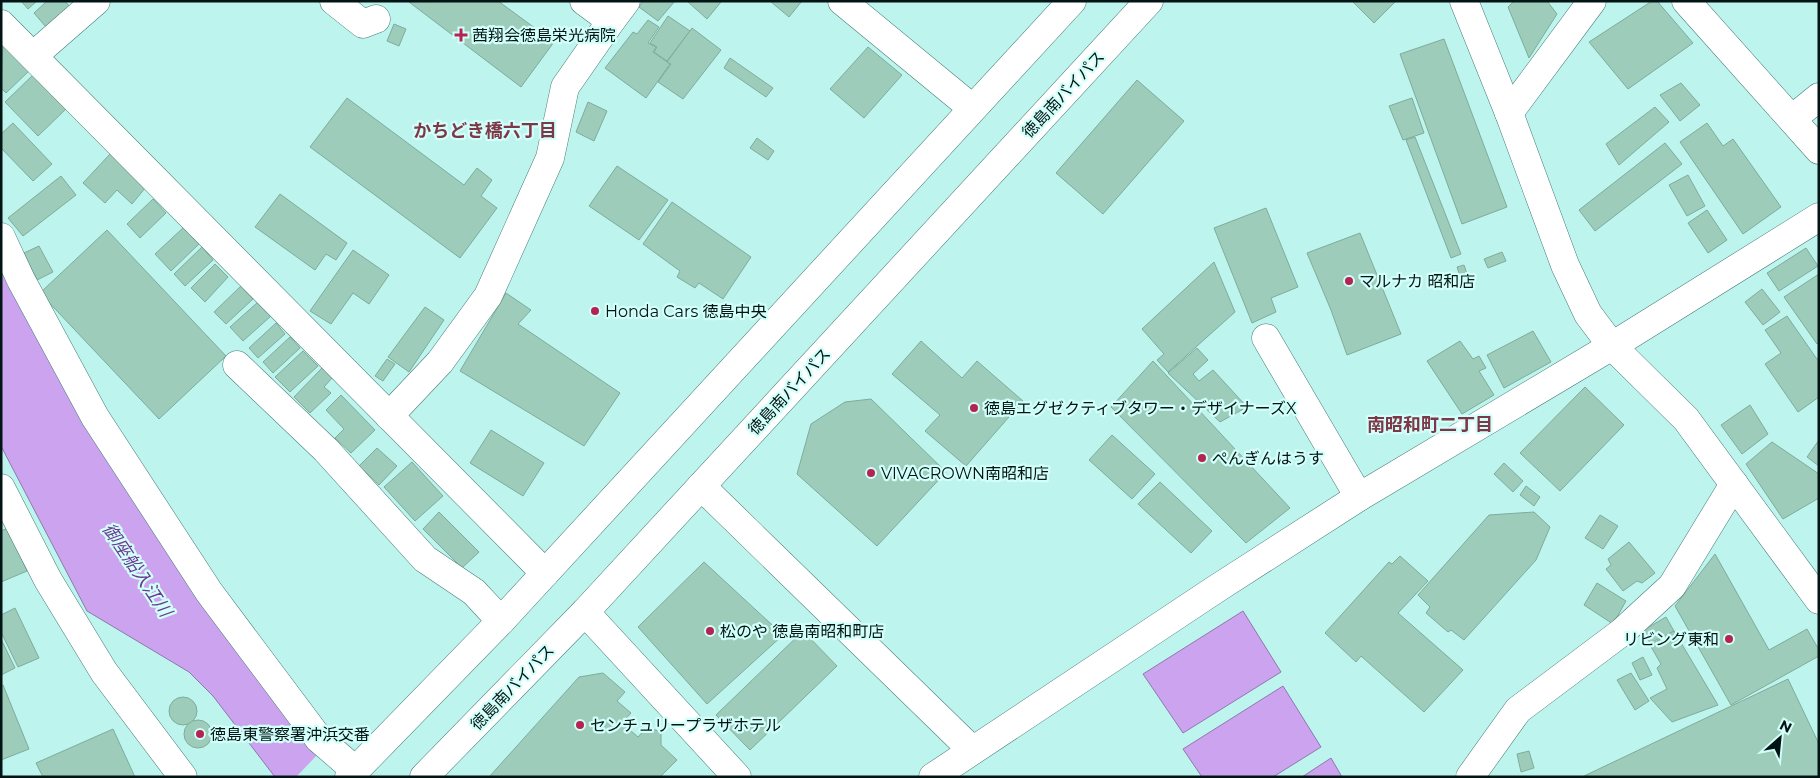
<svg xmlns="http://www.w3.org/2000/svg" width="1820" height="778" viewBox="0 0 1820 778" font-family="Montserrat,'Noto Sans JP',sans-serif">
  <style>
    .water { fill: #cba3ee; stroke: #8f78ad }
    .pier { fill: #bdf4ee }
    .building { fill: #9dcdba; stroke: #7eac9a }
    .lines { fill: none; stroke-linecap: round; stroke-linejoin: round }
    .minor-casing { stroke: #487c78; stroke-width: 29 }
    .highway-casing { stroke: #487c78; stroke-width: 29 }
    .minor { stroke: #fff; stroke-width: 28 }
    .highway { stroke: #fff; stroke-width: 28 }
    .poi-dot { fill: #b42351; stroke: #d3fffa; stroke-width: 2 }
    .labels { text-anchor: middle; stroke-width: 4.5; stroke-linejoin: round; paint-order: stroke }
    .poi-label { font-size: 16px; fill: #021514; stroke: #d3fffa; text-anchor: start }
    .street-label { font-size: 16px; fill: #021514; stroke: #d3fffa }
    .neighbourhood-label { font-size: 18px; font-weight: bold; fill: #7e3746; stroke: #d3fffa }
    .water-label { font-size: 18px; font-style: italic; fill: #6d3a91; stroke: #d3fffa }
  </style>
  <rect width="100%" height="100%" fill="#bdf4ee"/>
  <g class="water">
    <polygon points="1,262 332,777 275,777 213,696 189,672 87,611 1,446"/>
    <polygon points="1243,611 1281,672 1183,733 1143,674"/>
    <polygon points="1283,686 1321,747 1273,777 1202,777 1183,749"/>
    <polygon points="1331,758 1342,777 1302,777"/>
  </g>
  <polygon class="pier" points="319,753 335,777 296,777"/>
  <g class="building">
    <polygon points="21,1 37,1 28,9"/>
    <polygon points="47,1 65,1 70,7 46,27 34,13"/>
    <polygon points="498,1 554,42 521,87 409,2"/>
    <polygon points="643,1 675,1 658,21 639,7"/>
    <polygon points="687,1 721,1 721,2 707,19"/>
    <polygon points="770,1 802,1 789,17"/>
    <polygon points="1352,1 1396,1 1374,23"/>
    <polygon points="1514,1 1547,1 1557,14 1529,58 1508,7"/>
    <polygon points="1652,1 1657,1 1693,43 1628,89 1589,42"/>
    <polygon points="668,16 690,31 667,61 654,52 657,47 650,43"/>
    <polygon points="648,20 659,27 648,43 656,47 653,52 670,64 646,98 605,68 633,32 637,34"/>
    <polygon points="394,24 406,29 399,46 387,41"/>
    <polygon points="692,28 721,50 683,99 658,82 671,64 667,62"/>
    <polygon points="1444,39 1507,207 1462,224 1400,54"/>
    <polygon points="3,43 30,70 6,93 1,88"/>
    <polygon points="868,47 902,75 864,118 830,89"/>
    <polygon points="730,58 773,88 766,97 724,68"/>
    <polygon points="34,74 67,108 38,136 5,102"/>
    <polygon points="1137,80 1184,121 1103,214 1056,173"/>
    <polygon points="1681,83 1700,105 1680,121 1660,95"/>
    <polygon points="347,98 464,185 477,168 492,180 481,196 497,208 460,258 310,147"/>
    <polygon points="1412,98 1424,133 1403,140 1389,106"/>
    <polygon points="588,102 607,111 594,141 576,132"/>
    <polygon points="1655,107 1669,122 1619,165 1606,144"/>
    <polygon points="13,123 52,164 33,181 1,148 1,134"/>
    <polygon points="1707,123 1723,146 1733,139 1781,207 1743,234 1680,142"/>
    <polygon points="1415,137 1461,254 1451,258 1406,140"/>
    <polygon points="757,138 774,151 768,160 750,148"/>
    <polygon points="1665,143 1682,164 1595,231 1579,210"/>
    <polygon points="110,154 146,187 132,204 117,190 105,203 83,183"/>
    <polygon points="617,166 668,200 639,240 589,206"/>
    <polygon points="1688,175 1705,206 1687,216 1669,185"/>
    <polygon points="61,176 76,195 23,236 8,218"/>
    <polygon points="280,194 347,243 336,260 326,254 315,270 255,227"/>
    <polygon points="153,199 166,213 140,238 127,224"/>
    <polygon points="672,202 751,257 723,299 699,283 695,288 677,277 680,271 643,244"/>
    <polygon points="1266,208 1298,287 1271,298 1276,312 1252,323 1214,228"/>
    <polygon points="1707,210 1727,240 1708,253 1688,223"/>
    <polygon points="184,227 199,244 171,271 155,254"/>
    <polygon points="107,230 226,356 159,419 40,293"/>
    <polygon points="1360,233 1401,334 1347,355 1331,310 1307,253"/>
    <polygon points="39,246 53,272 37,280 24,253"/>
    <polygon points="202,247 213,260 185,286 174,274"/>
    <polygon points="1806,248 1818,266 1779,291 1767,273"/>
    <polygon points="353,250 389,275 369,304 353,293 331,324 310,311"/>
    <polygon points="1502,252 1506,261 1488,268 1484,259"/>
    <polygon points="1214,262 1235,312 1168,372 1157,360 1164,354 1142,329"/>
    <polygon points="215,264 228,277 205,302 191,288"/>
    <polygon points="1464,265 1467,274 1460,276 1457,267"/>
    <polygon points="1819,274 1819,342 1817,344 1784,297"/>
    <polygon points="241,286 253,299 226,324 214,312"/>
    <polygon points="1762,289 1780,312 1763,325 1745,302"/>
    <polygon points="506,293 531,310 518,324 620,393 584,446 460,371"/>
    <polygon points="258,302 271,316 243,341 230,327"/>
    <polygon points="425,307 444,320 409,372 388,357"/>
    <polygon points="1787,316 1819,362 1819,397 1798,412 1765,364 1781,353 1765,330"/>
    <polygon points="276,323 285,334 258,358 249,348"/>
    <polygon points="1533,331 1551,362 1504,388 1487,355"/>
    <polygon points="290,337 300,348 273,373 263,362"/>
    <polygon points="921,341 962,378 977,361 1023,401 966,466 925,431 940,415 892,374"/>
    <polygon points="1460,341 1473,359 1479,356 1486,368 1479,371 1494,395 1462,414 1427,361"/>
    <polygon points="1197,348 1208,360 1193,374 1199,381 1213,370 1247,407 1220,422 1168,373"/>
    <polygon points="303,351 318,366 290,392 275,377"/>
    <polygon points="387,359 395,364 383,381 375,376"/>
    <polygon points="1153,361 1290,508 1246,543 1111,407"/>
    <polygon points="322,368 332,378 324,387 331,393 310,413 294,397"/>
    <polygon points="1585,387 1624,425 1560,491 1520,453"/>
    <polygon points="341,395 375,430 351,453 335,438 344,429 326,410"/>
    <polygon points="871,399 946,472 877,546 797,474 811,424 845,402"/>
    <polygon points="1750,405 1768,434 1742,454 1721,425"/>
    <polygon points="491,430 544,463 523,496 470,463"/>
    <polygon points="1112,435 1155,474 1132,499 1089,460"/>
    <polygon points="1819,440 1819,466 1807,457"/>
    <polygon points="1772,442 1819,474 1819,498 1783,519 1746,464"/>
    <polygon points="377,448 397,466 379,485 359,466"/>
    <polygon points="412,462 443,496 415,521 384,487"/>
    <polygon points="1504,463 1523,481 1513,492 1494,474"/>
    <polygon points="1160,482 1212,531 1191,553 1138,504"/>
    <polygon points="1526,486 1540,497 1534,506 1520,495"/>
    <polygon points="439,512 479,552 462,568 423,529"/>
    <polygon points="1534,512 1550,527 1536,560 1464,640 1451,630 1448,632 1426,613 1430,607 1418,595 1489,515"/>
    <polygon points="1600,515 1618,526 1603,549 1585,538"/>
    <polygon points="8,528 27,571 1,582 1,531"/>
    <polygon points="1629,542 1655,573 1642,583 1637,581 1623,591 1606,569 1611,565 1608,559"/>
    <polygon points="1715,554 1769,650 1807,629 1819,650 1819,656 1731,705 1675,606"/>
    <polygon points="1400,556 1428,581 1398,613 1463,670 1424,712 1361,656 1356,662 1325,633 1389,562 1392,564"/>
    <polygon points="704,562 783,635 707,704 638,627"/>
    <polygon points="1597,583 1626,601 1613,624 1584,605"/>
    <polygon points="15,608 39,658 18,667 1,632 1,615"/>
    <polygon points="1666,617 1674,631 1650,643 1642,631"/>
    <polygon points="803,631 837,666 750,750 716,715"/>
    <polygon points="1674,631 1718,705 1672,722 1650,698 1667,689 1657,668 1661,664 1650,645"/>
    <polygon points="1,639 15,668 1,675"/>
    <polygon points="1643,657 1652,675 1640,680 1632,663"/>
    <polygon points="603,673 625,692 617,701 631,713 622,723 638,737 647,727 661,732 661,745 677,760 660,777 489,777 579,677"/>
    <polygon points="1631,673 1649,701 1635,710 1617,680"/>
    <polygon points="1788,679 1819,744 1819,777 1582,777"/>
    <polygon points="3,685 29,749 1,760 1,686"/>
    <circle cx="183" cy="711" r="14"/>
    <circle cx="198" cy="734" r="14"/>
    <polygon points="113,729 135,777 43,777 36,763"/>
    <polygon points="1529,751 1534,768 1521,772 1517,754"/>
  </g>
  <g class="lines">
    <defs>
      <g id="minor">
        <polyline points="334,1 363,24 376,19"/>
        <polyline points="584,1 611,21 626,1"/>
        <polyline points="842,1 972,108"/>
        <polyline points="1464,1 1509,113 1565,265 1588,314 1612,346 1686,419 1819,600"/>
        <polyline points="1686,1 1819,150"/>
        <polyline points="1,24 545,573"/>
        <polyline points="33,56 96,1"/>
        <polyline points="1509,113 1592,1"/>
        <polyline points="1792,119 1819,97"/>
        <polyline points="1,237 21,280 95,417 209,592 319,739 355,770"/>
        <polyline points="1266,338 1359,497"/>
        <polyline points="237,365 326,450 425,559 474,592 501,621"/>
        <polyline points="389,416 440,362 488,296 550,158 565,87 611,21"/>
        <polyline points="701,486 972,750"/>
        <polyline points="1,488 48,580 104,672 183,777"/>
        <polyline points="585,612 737,777"/>
        <polyline points="933,777 1216,589 1359,497 1612,346 1819,217"/>
        <polyline points="1470,777 1518,710 1622,632 1672,586 1734,484"/>
      </g>
      <g id="highway">
        <polyline points="349,777 501,621 1072,1"/>
        <polyline points="424,777 585,612 1149,1"/>
      </g>
    </defs>
    <use href="#minor" class="minor-casing"/>
    <use href="#highway" class="highway-casing"/>
    <use href="#minor" class="minor"/>
    <use href="#highway" class="highway"/>
  </g>
  <g class="poi-dot">
    <path d="M458.5 27.5h5v5h5v5h-5v5h-5v-5h-5v-5h5z"/>
    <circle cx="1349" cy="281" r="5"/>
    <circle cx="595" cy="311" r="5"/>
    <circle cx="974" cy="408" r="5"/>
    <circle cx="1202" cy="458" r="5"/>
    <circle cx="871" cy="473" r="5"/>
    <circle cx="710" cy="631" r="5"/>
    <circle cx="1729" cy="639" r="5"/>
    <circle cx="580" cy="725" r="5"/>
    <circle cx="200" cy="734" r="5"/>
  </g>
  <g class="labels">
    <g class="poi-label">
      <text x="472" y="41">茜翔会徳島栄光病院</text>
      <text x="1359" y="287">マルナカ 昭和店</text>
      <text x="605" y="317">Honda Cars 徳島中央</text>
      <text x="984" y="414">徳島エグゼクティブタワー・デザイナーズX</text>
      <text x="1212" y="464">ぺんぎんはうす</text>
      <text x="881" y="479">VIVACROWN南昭和店</text>
      <text x="720" y="637">松のや 徳島南昭和町店</text>
      <text x="1719" y="645" text-anchor="end">リビング東和</text>
      <text x="590" y="731">センチュリープラザホテル</text>
      <text x="210" y="740">徳島東警察署沖浜交番</text>
    </g>
    <g class="street-label">
      <text transform="translate(1063 94) rotate(-47)" y="6">徳島南バイパス</text>
      <text transform="translate(789 391) rotate(-47)" y="6">徳島南バイパス</text>
      <text transform="translate(512 687) rotate(-46)" y="6">徳島南バイパス</text>
    </g>
    <g class="neighbourhood-label">
      <text x="485" y="137">かちどき橋六丁目</text>
      <text x="1430" y="431">南昭和町二丁目</text>
    </g>
    <g class="water-label">
      <text transform="translate(137 570) rotate(56)" y="6">御座船入江川</text>
    </g>
  </g>
  <rect width="1820" height="778" fill="none" stroke="#021514" stroke-width="5"/>
  <g transform="translate(1780 738) rotate(27)" stroke="#d3fffa" stroke-width="4" paint-order="stroke">
  <path d="M0-4L9 19L0 12L-9 19Z" fill="#021514"/>
  <text y="-8" font-size="14" font-weight="bold" text-anchor="middle" fill="#021514">N</text>
  </g>
</svg>
